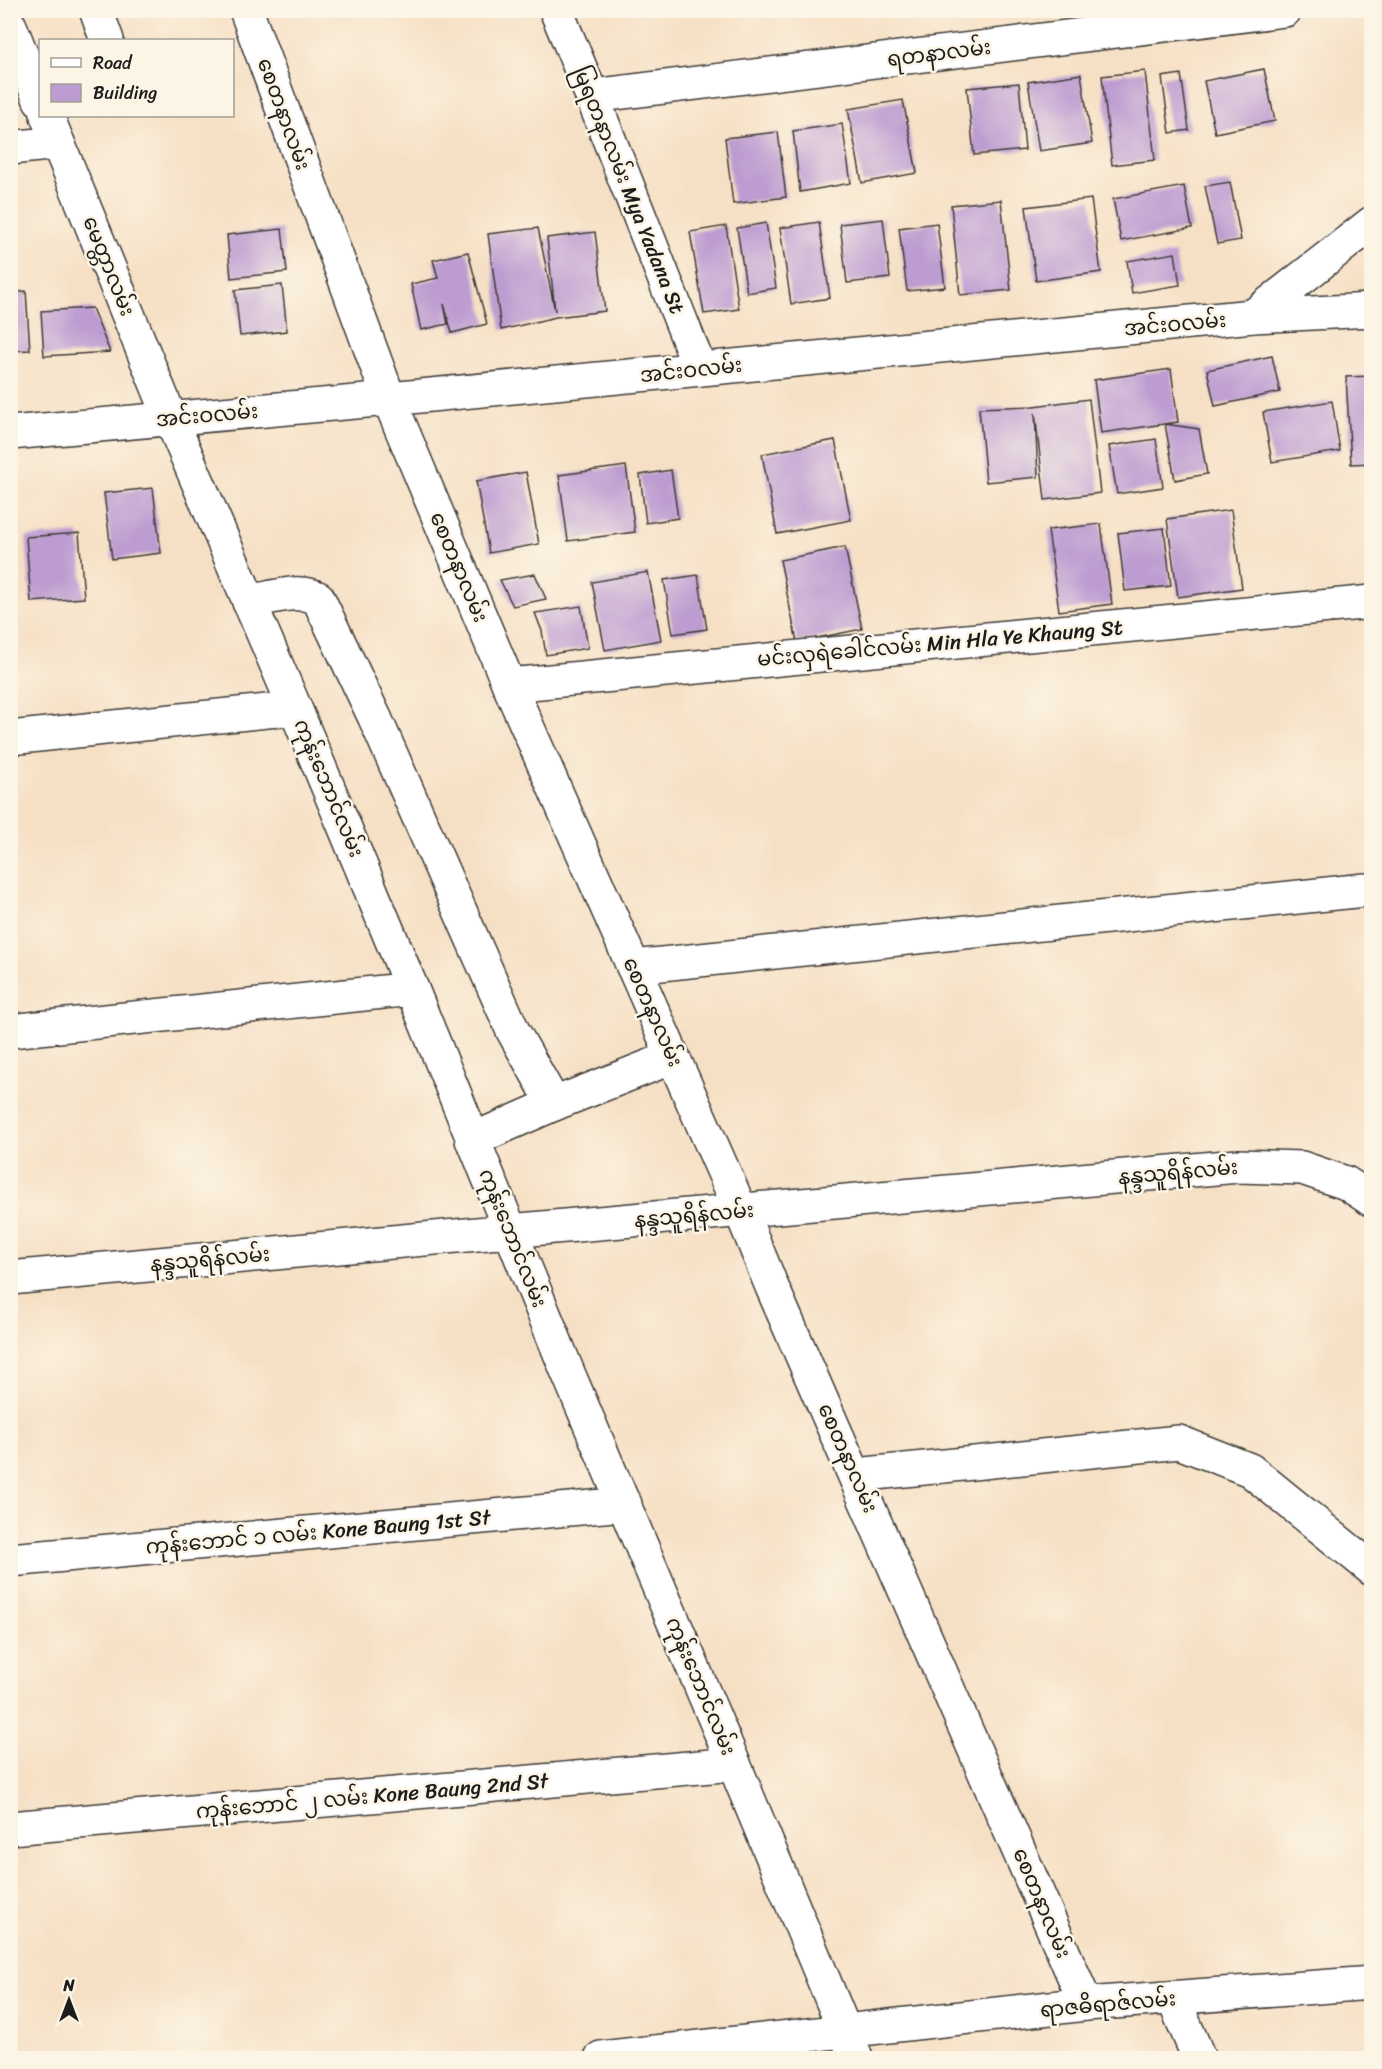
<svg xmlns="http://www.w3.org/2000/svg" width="1382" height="2069" viewBox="0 0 1382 2069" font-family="Sriracha,'Noto Sans Myanmar',sans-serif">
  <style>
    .building { fill: #bd9dd1 }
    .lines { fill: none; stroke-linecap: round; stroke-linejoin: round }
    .minor-casing { stroke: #3d3935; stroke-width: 36 }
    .minor { stroke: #fff; stroke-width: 33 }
    .labels { text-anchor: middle; stroke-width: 5; stroke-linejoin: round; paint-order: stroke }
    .street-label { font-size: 21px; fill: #1c1c1c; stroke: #fcf5e5 }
  </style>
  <rect width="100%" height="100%" fill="#fcf5e5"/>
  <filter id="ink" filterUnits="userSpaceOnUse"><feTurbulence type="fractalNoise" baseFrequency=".0167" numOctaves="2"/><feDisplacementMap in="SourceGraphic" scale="12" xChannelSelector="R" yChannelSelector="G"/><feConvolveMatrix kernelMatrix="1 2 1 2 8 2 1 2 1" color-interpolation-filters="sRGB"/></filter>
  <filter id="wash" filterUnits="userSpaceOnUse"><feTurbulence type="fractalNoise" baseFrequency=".008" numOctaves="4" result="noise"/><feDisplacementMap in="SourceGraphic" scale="24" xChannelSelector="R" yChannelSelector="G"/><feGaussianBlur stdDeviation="1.35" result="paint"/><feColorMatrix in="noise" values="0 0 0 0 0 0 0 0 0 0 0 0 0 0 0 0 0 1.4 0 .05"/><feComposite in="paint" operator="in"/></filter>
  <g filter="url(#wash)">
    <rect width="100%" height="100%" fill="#f6e0c5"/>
    <g id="blocks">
      <g class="building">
        <polygon points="1264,69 1275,121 1215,133 1204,81"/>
        <polygon points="1145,71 1155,160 1112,165 1102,76"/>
        <polygon points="1081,74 1092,143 1039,151 1028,82"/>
        <polygon points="1181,74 1189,130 1170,133 1162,77"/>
        <polygon points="1019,83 1025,150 974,155 967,88"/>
        <polygon points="903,100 917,173 862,183 848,109"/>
        <polygon points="842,124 851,183 800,192 793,131"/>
        <polygon points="778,132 786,197 733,204 725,138"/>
        <polygon points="1230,182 1241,240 1217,244 1205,186"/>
        <polygon points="1184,186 1192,228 1121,241 1113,199"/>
        <polygon points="1091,199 1101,272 1036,281 1026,207"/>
        <polygon points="1001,200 1011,290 960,295 951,205"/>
        <polygon points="883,219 890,278 847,283 840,224"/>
        <polygon points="819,222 830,298 791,304 780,228"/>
        <polygon points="766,223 776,288 747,293 737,228"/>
        <polygon points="937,223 945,287 907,291 899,228"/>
        <polygon points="726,226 739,309 704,314 690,232"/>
        <polygon points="538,228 555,311 547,238 595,232 605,311 556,317 501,330 488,234"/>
        <polygon points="282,229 287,272 231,278 227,235"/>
        <polygon points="468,252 487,324 452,333 444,304 448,324 421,330 411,284 438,278 433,260"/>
        <polygon points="1175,253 1180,285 1132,293 1127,261"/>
        <polygon points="282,285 287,331 240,336 235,290"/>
        <polygon points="26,291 30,350 10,351 10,293"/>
        <polygon points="92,308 110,352 44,356 41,311"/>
        <polygon points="1272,356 1280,392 1215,406 1207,370"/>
        <polygon points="1171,369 1178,422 1101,433 1094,380"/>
        <polygon points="1372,376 1372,463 1351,464 1346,377"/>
        <polygon points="1089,399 1100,493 1045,500 1035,413 1038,477 986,482 979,408 1034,406"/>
        <polygon points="1332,401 1340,451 1272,462 1263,412"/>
        <polygon points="1165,424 1199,429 1207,474 1175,480"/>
        <polygon points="1156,439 1163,487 1117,494 1109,446"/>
        <polygon points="835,440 851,520 777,534 762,454"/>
        <polygon points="626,466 635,532 568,541 559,475"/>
        <polygon points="671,470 678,518 646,523 640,475"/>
        <polygon points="526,472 539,544 489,553 476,481"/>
        <polygon points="153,488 161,553 112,559 104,493"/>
        <polygon points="1231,510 1242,588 1178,597 1167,519"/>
        <polygon points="1101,524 1112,604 1059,611 1048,530"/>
        <polygon points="1164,528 1171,586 1125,591 1118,533"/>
        <polygon points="79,533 84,598 31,602 26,537"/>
        <polygon points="845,547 862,629 797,642 780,560"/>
        <polygon points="648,572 661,640 605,650 592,582"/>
        <polygon points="535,574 546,599 513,606 500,580"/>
        <polygon points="698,575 707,629 673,634 664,580"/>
        <polygon points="581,606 588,648 546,655 542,631 535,613"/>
      </g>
    </g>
  </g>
  <g filter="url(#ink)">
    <use href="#blocks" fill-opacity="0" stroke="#3d3935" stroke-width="1.5"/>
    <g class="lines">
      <defs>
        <g id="minor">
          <polyline points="96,10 107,40"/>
          <polyline points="246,10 389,399 509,685 741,1211 772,1287 1086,2004"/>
          <polyline points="556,10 592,96 700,369"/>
          <polyline points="10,26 40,100"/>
          <polyline points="592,96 1285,10"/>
          <polyline points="47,116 170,417 295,708 412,989 566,1368 734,1764 856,2058"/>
          <polyline points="10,148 58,143"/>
          <polyline points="1253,316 1372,223"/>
          <polyline points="10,433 389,399 1253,316 1372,310"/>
          <path d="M249,602C271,598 298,588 318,598L375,718L513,1031L554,1104"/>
          <polyline points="509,685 1372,602"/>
          <polyline points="10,738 295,708"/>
          <polyline points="633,967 1365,890 1372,892"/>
          <polyline points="10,1031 412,989"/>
          <polyline points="472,1140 554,1104 673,1057"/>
          <polyline points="10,1278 509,1231 1238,1166 1302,1168 1346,1183 1372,1200"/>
          <polyline points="856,1475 1179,1442 1250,1470 1372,1569"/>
          <polyline points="10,1560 625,1504"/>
          <polyline points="10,1828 734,1764"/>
          <polyline points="1173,1998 1199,2058"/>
          <polyline points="601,2058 1086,2004 1372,1983"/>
        </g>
      </defs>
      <use href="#minor" class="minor-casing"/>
      <use href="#minor" class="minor"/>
    </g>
  </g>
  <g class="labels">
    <g class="street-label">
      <text transform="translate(939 53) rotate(-7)" y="7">ရတနာလမ်း</text>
      <text transform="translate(284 114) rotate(70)" y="7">စေတနာလမ်း</text>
      <text transform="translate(629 190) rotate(68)" y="7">မြရတနာလမ်း Mya Yadana St</text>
      <text transform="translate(109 266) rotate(68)" y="7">မေတ္တာလမ်း</text>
      <text transform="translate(1175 324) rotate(-5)" y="7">အင်းဝလမ်း</text>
      <text transform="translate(691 370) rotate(-6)" y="7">အင်းဝလမ်း</text>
      <text transform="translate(207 415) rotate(-5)" y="7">အင်းဝလမ်း</text>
      <text transform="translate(459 567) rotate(67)" y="7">စေတနာလမ်း</text>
      <text transform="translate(940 643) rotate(-5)" y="7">မင်းလှရဲခေါင်လမ်း Min Hla Ye Khaung St</text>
      <text transform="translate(329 788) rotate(67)" y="7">ကုန်းဘောင်လမ်း</text>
      <text transform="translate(653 1012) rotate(66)" y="7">စေတနာလမ်း</text>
      <text transform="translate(1178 1172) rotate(-5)" y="7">နန္ဒသူရိန်လမ်း</text>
      <text transform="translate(694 1215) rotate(-5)" y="7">နန္ဒသူရိန်လမ်း</text>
      <text transform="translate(513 1238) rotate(68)" y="7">ကုန်းဘောင်လမ်း</text>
      <text transform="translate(210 1259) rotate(-5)" y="7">နန္ဒသူရိန်လမ်း</text>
      <text transform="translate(848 1458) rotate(66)" y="7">စေတနာလမ်း</text>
      <text transform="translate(318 1532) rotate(-5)" y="7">ကုန်းဘောင် ၁ လမ်း Kone Baung 1st St</text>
      <text transform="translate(701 1686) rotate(67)" y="7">ကုန်းဘောင်လမ်း</text>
      <text transform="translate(372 1796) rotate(-5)" y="7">ကုန်းဘောင် ၂ လမ်း Kone Baung 2nd St</text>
      <text transform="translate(1042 1903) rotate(67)" y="7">စေတနာလမ်း</text>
      <text transform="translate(1108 2004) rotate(-5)" y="7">ရာဇဓိရာဇ်လမ်း</text>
    </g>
  </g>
  <rect width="1382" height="2069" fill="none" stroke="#fcf5e5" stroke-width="36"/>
  <rect x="39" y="39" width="195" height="78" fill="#fcf5e5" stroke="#a29e95" stroke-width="1.5"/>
  <rect x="51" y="58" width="30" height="9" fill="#ffffff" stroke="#a29e95" stroke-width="1.5"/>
  <text x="93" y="69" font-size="18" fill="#1c1c1c">Road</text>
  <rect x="51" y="84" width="30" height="18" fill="#bd9dd1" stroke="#a29e95" stroke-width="1.5"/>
  <text x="93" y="99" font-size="18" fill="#1c1c1c">Building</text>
  <g transform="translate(69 2000)" stroke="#fcf5e5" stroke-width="4.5" paint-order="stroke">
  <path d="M0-4.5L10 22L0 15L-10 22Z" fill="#1c1c1c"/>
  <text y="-9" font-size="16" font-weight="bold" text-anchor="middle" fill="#1c1c1c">N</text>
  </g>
</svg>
